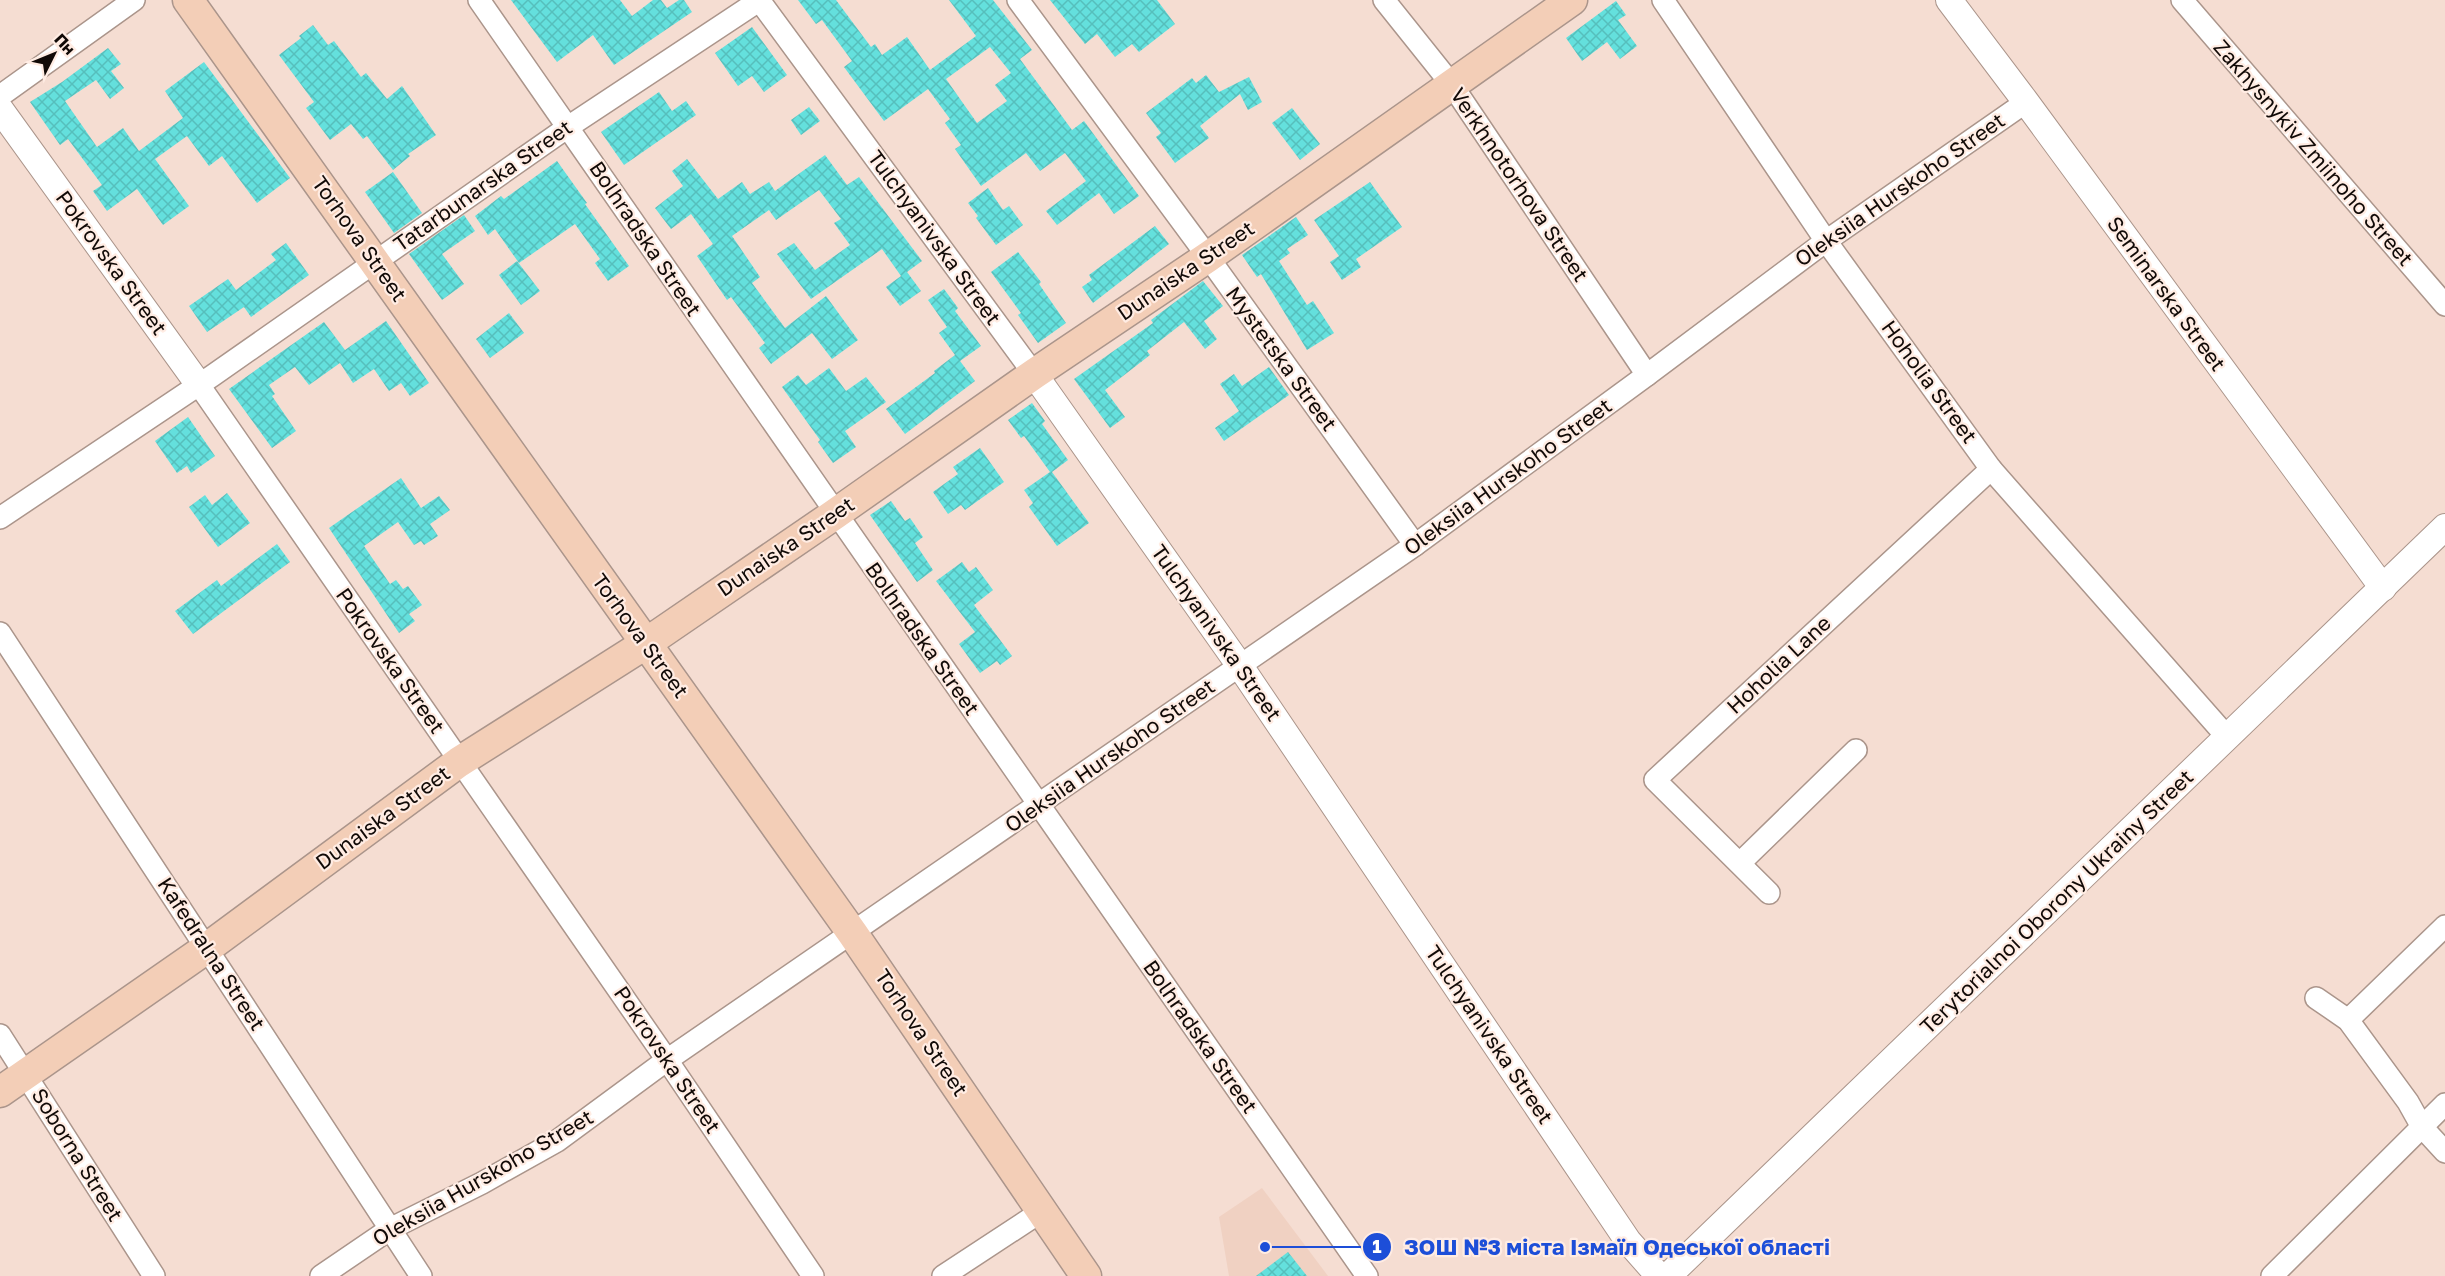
<svg xmlns="http://www.w3.org/2000/svg" width="2445" height="1276" viewBox="0 0 2445 1276" font-family="'Golos Text',sans-serif">
  <style>
    .built { fill: #f0d1c2 }
    .building { fill: url(#building-cross-hatch); fill-rule: evenodd }
    .lines { fill: none; stroke-linecap: round; stroke-linejoin: round }
    .minor-casing { stroke: #ab958b; stroke-width: 24 }
    .tertiary-casing { stroke: #ab958b; stroke-width: 28 }
    .secondary-casing { stroke: #ab958b; stroke-width: 33 }
    .minor { stroke: #fff; stroke-width: 21 }
    .tertiary { stroke: #fff; stroke-width: 26 }
    .secondary { stroke: #f3ceb7; stroke-width: 30 }
    .labels { text-anchor: middle; stroke-width: 4.5; stroke-linejoin: round; paint-order: stroke }
    .street-label { font-size: 21px; fill: #110a07; stroke: #ffece3 }
    .leader { fill: none; stroke: #1d4ed8; stroke-width: 2 }
    .callout-dot { fill: #1d4ed8; stroke: #ffece3; stroke-width: 2 }
    .mark-label { font-size: 18px; text-anchor: middle; font-weight: bold; fill: #fff }
    .callout-label { font-size: 22px; text-anchor: middle; font-weight: bold; fill: #1d4ed8; stroke: #ffece3; stroke-width: 4.5; stroke-linejoin: round; paint-order: stroke }
  </style>
  <defs>
    <pattern id="building-cross-hatch" width="8" height="8" patternUnits="userSpaceOnUse" patternTransform="scale(1.5)"><rect width="8" height="8" fill="#64e0dd"/><path d="M0 0l8 8M0 8l8-8" fill="none" stroke="#56bfbc"/></pattern>
  </defs>
  <rect width="100%" height="100%" fill="#f5ddd2"/>
  <polygon class="built" points="1262,1188 1328,1276 1229,1276 1219,1217"/>
  <g class="building">
    <polygon points="511,0 620,0 632,16 653,0 661,0 667,8 679,0 684,0 692,12 614,65 593,35 557,62"/>
    <path d="M798,0H836L871,47L875,44L882,55L907,37L930,70L976,36L949,0H993L1032,50L1020,59L1072,130L1084,121L1139,196L1114,214L1099,193L1057,225L1046,211L1086,181L1065,153L1040,171L1026,153L981,186L955,149L961,145L945,123L950,119L928,89L884,121L844,67L852,61L822,20L816,24ZM990,47L1011,73L995,85L1007,101L977,123L946,79Z"/>
    <polygon points="1050,0 1157,0 1175,24 1139,52 1132,44 1115,57 1097,34 1085,44"/>
    <polygon points="1616,1 1626,15 1618,20 1637,46 1620,59 1607,42 1582,61 1566,38"/>
    <polygon points="313,25 328,45 334,41 361,77 366,73 387,99 402,86 436,135 408,154 410,156 393,170 367,136 363,139 351,124 330,140 306,108 314,102 279,55 301,38 299,36"/>
    <polygon points="752,27 787,75 764,92 752,76 738,86 715,53"/>
    <polygon points="108,48 121,64 111,71 124,88 110,99 96,80 65,101 97,147 123,128 139,151 183,118 165,91 204,62 290,178 257,203 222,156 209,166 187,136 155,159 189,206 163,225 137,189 107,211 93,191 102,185 68,139 60,145 30,102 62,82"/>
    <polygon points="1206,75 1219,92 1249,77 1262,102 1248,110 1240,94 1200,126 1209,138 1175,163 1156,137 1161,133 1146,113 1192,78 1196,83"/>
    <polygon points="659,92 672,111 686,101 696,115 624,165 601,132"/>
    <polygon points="809,107 820,121 801,135 791,120"/>
    <polygon points="1292,108 1320,144 1300,160 1272,123"/>
    <polygon points="825,155 847,185 859,177 922,261 907,272 921,291 900,306 886,287 901,276 882,249 811,299 777,254 794,243 815,270 850,245 834,223 841,219 819,190 776,220 769,210 732,236 760,277 752,283 785,328 826,296 858,340 832,359 812,333 771,364 759,348 765,343 731,297 727,300 697,256 713,244 691,214 671,229 655,208 683,186 672,171 687,159 718,199 742,182 750,194 769,182 775,191"/>
    <polygon points="557,161 587,203 585,204 629,266 608,281 595,263 600,259 575,224 519,263 495,229 488,235 475,216 501,196 504,199"/>
    <polygon points="393,172 422,213 394,233 365,192"/>
    <polygon points="1370,182 1402,227 1356,259 1361,267 1342,280 1330,262 1339,256 1314,220"/>
    <polygon points="988,188 1003,210 1009,206 1023,225 996,245 976,218 978,216 968,203"/>
    <polygon points="464,215 475,231 442,254 464,284 442,300 409,254"/>
    <polygon points="1296,217 1308,235 1287,249 1290,253 1279,261 1307,305 1313,301 1334,333 1307,350 1261,274 1257,277 1242,255"/>
    <polygon points="1155,226 1169,244 1093,303 1082,287 1092,280 1089,275"/>
    <polygon points="286,243 309,275 251,317 244,307 207,332 189,306 228,279 236,290 276,260 271,254"/>
    <polygon points="1018,252 1041,282 1039,284 1066,323 1038,343 1018,315 1021,313 991,272"/>
    <polygon points="517,261 540,291 521,305 499,275"/>
    <polygon points="1203,281 1223,306 1204,321 1217,339 1205,349 1184,322 1147,351 1150,355 1105,390 1125,417 1110,428 1074,379 1153,323 1151,320"/>
    <polygon points="944,289 958,308 955,311 981,346 960,361 975,381 905,434 886,409 935,373 934,371 955,355 939,333 947,327 928,300"/>
    <polygon points="509,313 524,333 490,358 476,339"/>
    <polygon points="386,321 429,383 410,396 401,383 389,391 374,369 353,383 340,363 309,385 295,367 269,385 275,394 272,396 296,431 272,448 229,389 324,322 345,350"/>
    <polygon points="1269,367 1289,395 1224,441 1215,428 1239,411 1220,384 1234,374 1242,386"/>
    <polygon points="829,368 846,391 866,377 886,402 845,431 856,447 833,463 818,442 820,440 782,387 798,375 806,385"/>
    <polygon points="1032,403 1045,421 1042,424 1068,460 1052,472 1089,523 1057,546 1029,507 1033,503 1024,490 1050,472 1024,436 1021,438 1008,420"/>
    <polygon points="188,417 215,456 191,473 187,466 177,473 155,441"/>
    <polygon points="980,448 1004,482 965,510 961,505 948,514 933,492 958,474 953,467"/>
    <polygon points="401,478 421,508 439,496 450,510 430,524 438,536 424,545 421,541 414,545 398,522 364,546 390,584 396,580 403,589 408,586 422,605 409,614 415,621 399,633 329,528"/>
    <polygon points="227,493 250,523 218,547 189,507 205,495 212,505"/>
    <polygon points="891,501 905,521 910,518 923,537 915,543 933,570 917,582 870,515"/>
    <polygon points="277,544 290,562 193,634 175,611 217,580 221,586"/>
    <polygon points="962,562 969,572 976,567 993,590 974,605 1012,656 1000,665 997,661 980,673 959,644 975,632 936,581"/>
    <polygon points="1288,1252 1307,1276 1256,1276"/>
  </g>
  <g class="lines">
    <defs>
      <g id="minor">
        <polyline points="479,0 1367,1276"/>
        <polyline points="759,0 1034,374"/>
        <polyline points="1018,0 1208,257 1415,545"/>
        <polyline points="1384,0 1452,85 1647,375"/>
        <polyline points="1663,0 1826,241 1991,469 2228,738"/>
        <polyline points="2182,0 2445,305"/>
        <polyline points="0,96 134,0"/>
        <polyline points="199,385 667,1060 813,1276"/>
        <polyline points="0,518 212,376 568,127 760,0"/>
        <polyline points="0,633 421,1276"/>
        <polyline points="1740,863 1856,750"/>
        <polyline points="1769,893 1655,780 1991,469"/>
        <polyline points="2316,998 2348,1020 2408,1102 2422,1127 2445,1152"/>
        <polyline points="2348,1020 2445,926"/>
        <polyline points="0,1035 154,1276"/>
        <polyline points="321,1276 390,1229 482,1183 557,1141 667,1060 1415,545 1647,375 1826,241 2026,102"/>
        <polyline points="943,1276 1042,1211"/>
        <polyline points="2272,1276 2445,1104"/>
      </g>
      <g id="tertiary">
        <polyline points="1949,0 2026,102 2383,588"/>
        <polyline points="0,109 199,385"/>
        <polyline points="1034,374 1240,666 1628,1241 1659,1276"/>
        <polyline points="1668,1276 2445,527"/>
      </g>
      <g id="secondary">
        <polyline points="188,0 853,934 1086,1276"/>
        <polyline points="0,1092 207,948 459,762 645,644 835,514 1034,374 1208,257 1572,0"/>
      </g>
    </defs>
    <use href="#minor" class="minor-casing"/>
    <use href="#tertiary" class="tertiary-casing"/>
    <use href="#secondary" class="secondary-casing"/>
    <use href="#minor" class="minor"/>
    <use href="#tertiary" class="tertiary"/>
    <use href="#secondary" class="secondary"/>
  </g>
  <g class="labels">
    <g class="street-label">
      <text transform="translate(2313 153) rotate(49)" y="7">Zakhysnykiv Zmiinoho Street</text>
      <text transform="translate(1519 185) rotate(56)" y="7">Verkhnotorhova Street</text>
      <text transform="translate(483 186) rotate(-35)" y="7">Tatarbunarska Street</text>
      <text transform="translate(1900 190) rotate(-35)" y="7">Oleksiia Hurskoho Street</text>
      <text transform="translate(934 238) rotate(54)" y="7">Tulchyanivska Street</text>
      <text transform="translate(359 239) rotate(55)" y="7">Torhova Street</text>
      <text transform="translate(645 239) rotate(56)" y="7">Bolhradska Street</text>
      <text transform="translate(111 263) rotate(54)" y="7">Pokrovska Street</text>
      <text transform="translate(1186 271) rotate(-34)" y="7">Dunaiska Street</text>
      <text transform="translate(2166 294) rotate(54)" y="7">Seminarska Street</text>
      <text transform="translate(1281 359) rotate(54)" y="7">Mystetska Street</text>
      <text transform="translate(1929 382) rotate(54)" y="7">Hoholia Street</text>
      <text transform="translate(1508 477) rotate(-36)" y="7">Oleksiia Hurskoho Street</text>
      <text transform="translate(786 547) rotate(-34)" y="7">Dunaiska Street</text>
      <text transform="translate(1216 633) rotate(55)" y="7">Tulchyanivska Street</text>
      <text transform="translate(640 636) rotate(54)" y="7">Torhova Street</text>
      <text transform="translate(922 639) rotate(55)" y="7">Bolhradska Street</text>
      <text transform="translate(390 661) rotate(55)" y="7">Pokrovska Street</text>
      <text transform="translate(1779 665) rotate(-43)" y="7">Hoholia Lane</text>
      <text transform="translate(1110 756) rotate(-35)" y="7">Oleksiia Hurskoho Street</text>
      <text transform="translate(383 818) rotate(-36)" y="7">Dunaiska Street</text>
      <text transform="translate(2057 902) rotate(-44)" y="7">Terytorialnoi Oborony Ukrainy Street</text>
      <text transform="translate(211 954) rotate(57)" y="7">Kafedralna Street</text>
      <text transform="translate(921 1033) rotate(56)" y="7">Torhova Street</text>
      <text transform="translate(1489 1035) rotate(56)" y="7">Tulchyanivska Street</text>
      <text transform="translate(1200 1037) rotate(55)" y="7">Bolhradska Street</text>
      <text transform="translate(667 1060) rotate(56)" y="7">Pokrovska Street</text>
      <text transform="translate(77 1155) rotate(58)" y="7">Soborna Street</text>
      <text transform="translate(483 1178) rotate(-30)" y="7">Oleksiia Hurskoho Street</text>
    </g>
  </g>
  <path class="leader" d="M1265 1247L1377 1247"/>
  <g class="callout-dot">
    <circle cx="1265" cy="1247" r="6"/>
    <circle cx="1377" cy="1247" r="15"/>
  </g>
  <g class="mark-label">
    <text x="1377" y="1253">1</text>
  </g>
  <g class="callout-label">
    <text x="1617" y="1255">ЗОШ №3 міста Ізмаїл Одеської області</text>
  </g>
  <g transform="translate(54 54) rotate(47)" stroke="#ffece3" stroke-width="4.5" paint-order="stroke">
  <path d="M0-4.5L10 22L0 15L-10 22Z" fill="#110a07"/>
  <text y="-9" font-size="16" font-weight="bold" text-anchor="middle" fill="#110a07">Пн</text>
  </g>
</svg>
